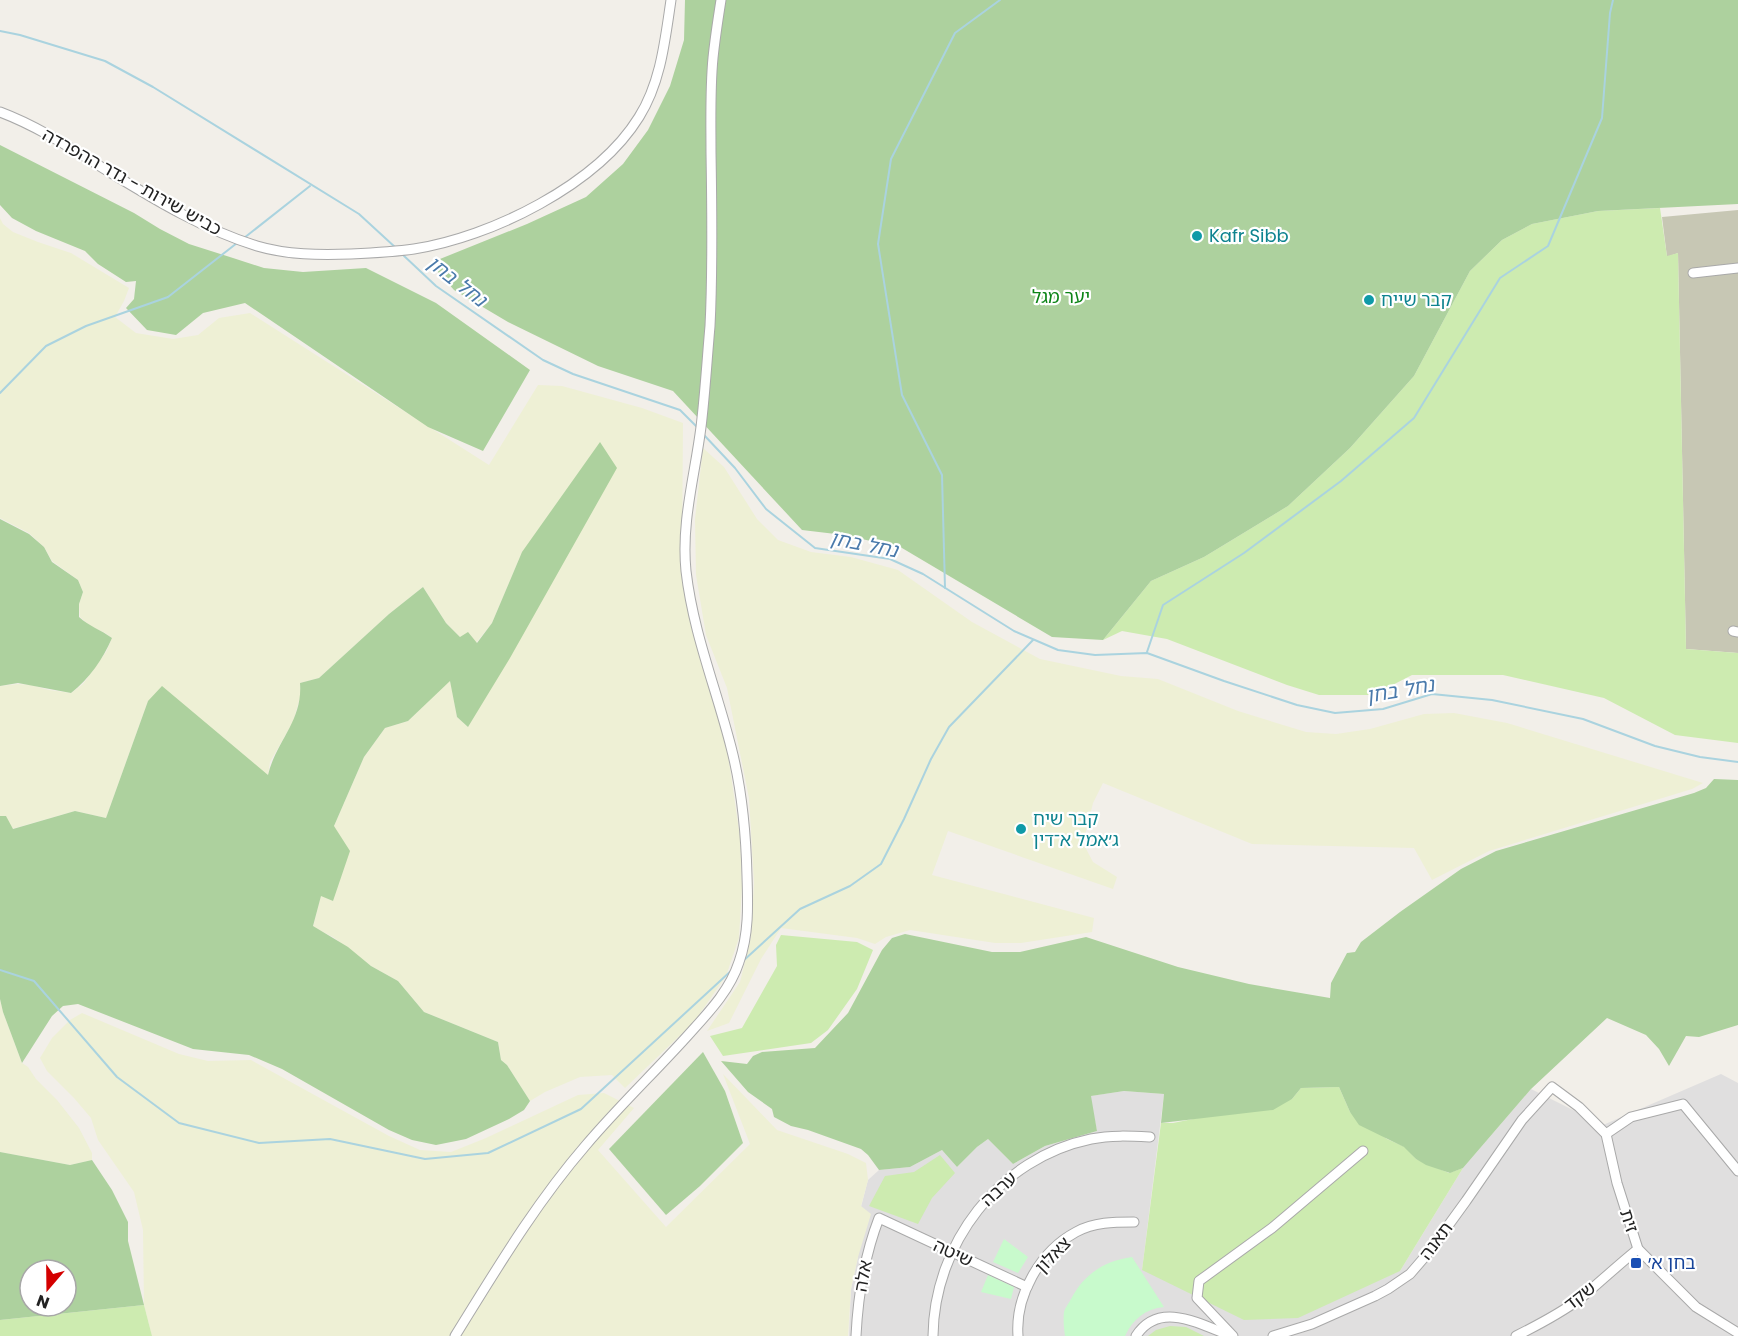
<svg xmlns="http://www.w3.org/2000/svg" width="1738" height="1336" viewBox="0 0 1738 1336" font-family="Poppins,'Noto Sans Hebrew',sans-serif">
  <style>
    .residential { fill: #e0dfdf }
    .construction { fill: #c7c7b4 }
    .farmland { fill: #eef0d5 }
    .grass { fill: #cdebb0 }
    .forest { fill: #add19e; fill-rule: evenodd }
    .park { fill: #c8facc }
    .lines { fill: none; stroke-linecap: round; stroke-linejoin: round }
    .stream { stroke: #aad3df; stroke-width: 2 }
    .minor-casing { stroke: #a9a9a9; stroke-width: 11 }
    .minor { stroke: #fff; stroke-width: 9 }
    .culture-dot { fill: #0f9aa8; stroke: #fff; stroke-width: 2 }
    .transit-dot { fill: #1a4fb4; stroke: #fff; stroke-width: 2 }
    .labels { text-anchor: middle; stroke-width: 4.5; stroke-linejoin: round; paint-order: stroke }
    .street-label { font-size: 18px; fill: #222; stroke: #fff }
    .culture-label { font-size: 18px; fill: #0d838f; stroke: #fff; text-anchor: start }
    .park-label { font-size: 18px; fill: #0c8416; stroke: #fff }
    .transit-label { font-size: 18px; fill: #164399; stroke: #fff; text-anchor: start }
    .water-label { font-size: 20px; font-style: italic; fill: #4a7aab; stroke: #fff }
  </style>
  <rect width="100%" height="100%" fill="#f2efe9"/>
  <polygon class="residential" points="1721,1074 1738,1083 1738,1336 849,1336 851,1289 858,1257 861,1207 868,1180 879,1170 910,1167 942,1150 957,1167 977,1147 988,1139 1013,1164 1045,1146 1097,1131 1090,1096 1124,1091 1164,1094 1142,1270 1400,1271 1463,1168 1531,1089 1603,1125"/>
  <polygon class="construction" points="1738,210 1738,653 1686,649 1678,253 1667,257 1662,217"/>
  <g class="farmland">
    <polygon points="0,218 3,224 13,232 38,242 71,253 129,288 124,301 115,317 136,333 173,339 198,335 219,318 250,313 489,465 538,385 562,386 642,408 683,423 682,561 708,677 728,755 740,837 742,887 739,938 726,976 694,1022 625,1088 612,1075 580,1077 545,1092 530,1101 507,1065 501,1060 498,1042 424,1012 398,981 371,966 333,937 313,927 321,895 333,901 334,826 364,757 385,728 408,721 450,680 457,717 468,727 522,552 492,623 476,643 460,637 446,623 423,587 389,614 319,678 300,683 301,694 293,722 270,762 268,775 148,701 106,818 75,811 12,829 6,816 0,816 0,686 18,684 31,685 49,690 71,693 83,684 106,652 112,638 105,633 90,626 80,617 79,604 83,592 78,580 52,561 44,547 29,533 0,518"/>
    <polygon points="703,448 724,467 757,519 778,540 811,552 851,557 898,570 972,622 1040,659 1121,676 1158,679 1238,711 1306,732 1336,734 1370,729 1424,714 1454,713 1507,723 1703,783 1692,789 1489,851 1432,880 1414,848 1252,844 1103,783 1093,803 1083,843 1093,862 1117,877 1113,889 948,831 932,875 1094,918 1092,932 1021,943 995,943 910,930 886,937 875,944 857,938 781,928 761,959 729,1023 707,1031 740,982 751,937 754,883 749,798 727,688 706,635 696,575 695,519"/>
    <polygon points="0,999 3,1012 22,1063 28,1067 36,1079 57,1100 79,1128 92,1153 92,1160 70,1165 0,1152"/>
    <polygon points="82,1013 179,1054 208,1061 251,1060 389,1136 420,1150 451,1152 486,1138 578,1095 604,1093 634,1108 598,1150 666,1227 750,1144 723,1074 777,1130 848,1154 866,1163 868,1180 861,1206 871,1214 858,1257 851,1289 848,1336 152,1336 144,1305 143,1230 134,1192 98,1140 91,1118 74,1098 47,1071 40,1058 52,1038 70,1020"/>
  </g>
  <g class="grass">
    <polygon points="1660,208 1667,256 1678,253 1686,649 1738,653 1738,743 1675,735 1604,698 1503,675 1412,675 1373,695 1319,695 1287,685 1167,639 1122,631 1103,640 1151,581 1204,557 1288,506 1350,448 1414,376 1470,271 1502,240 1532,224 1598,211"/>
    <polygon points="781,935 857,942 873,950 857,989 828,1030 811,1043 723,1056 710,1036 742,1028 777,966 776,945"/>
    <polygon points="1339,1087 1350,1112 1387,1139 1405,1147 1416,1159 1449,1173 1463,1168 1400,1271 1298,1318 1244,1320 1142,1270 1161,1123 1173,1123 1292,1099 1301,1088"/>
    <polygon points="940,1155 955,1173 932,1198 918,1224 869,1206 885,1176 914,1172"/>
    <polygon points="144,1305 152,1336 0,1336 0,1320"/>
    <polygon points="1170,1326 1186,1327 1204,1336 1148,1336 1156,1330"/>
  </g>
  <g class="forest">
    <polygon points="685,0 1738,0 1738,204 1598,211 1532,224 1502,240 1470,271 1414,376 1350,448 1288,506 1204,557 1151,581 1103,640 1052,637 902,548 844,535 802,530 673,391 598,366 508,322 454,290 430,263 527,224 586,197 623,164 648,130 670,86 684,40"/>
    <polygon points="0,145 134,213 160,229 189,244 233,258 264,268 303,272 366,268 436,303 530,370 483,451 428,427 245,303 203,313 176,335 147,330 126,308 134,299 136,281 126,282 98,264 85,251 36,231 12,218 0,205"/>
    <path d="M600,442L617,468L510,658L468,727L457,717L450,681L408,721L385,728L364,757L334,826L350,851L333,901L321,896L313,926L348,947L371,966L398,981L424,1012L498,1042L501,1060L507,1065L530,1101L524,1110L509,1119L466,1139L436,1145L412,1140L389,1130L282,1069L249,1055L193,1049L78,1004L63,1006L52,1016L22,1063L3,1012L0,999V816H6L13,829L75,811L106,818L148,701L162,686L268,775C276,741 303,721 300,683L319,678L389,614L423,587L446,623L460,637L468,632L477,643L492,623L522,552Z"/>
    <path d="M0,519L29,534L44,547L52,562L78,580L83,592L79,604V617C89,626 101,630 112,638C103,659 89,679 71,693L18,683L0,686Z"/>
    <polygon points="1714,779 1738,780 1738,1025 1699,1037 1686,1036 1669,1066 1659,1049 1646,1035 1607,1018 1531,1089 1463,1168 1450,1173 1426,1165 1416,1159 1404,1147 1359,1125 1350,1112 1339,1087 1301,1088 1292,1099 1273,1110 1161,1123 1164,1094 1124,1091 1091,1096 1097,1131 1045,1146 1013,1164 988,1139 977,1147 957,1167 942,1150 910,1167 879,1170 868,1155 861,1149 808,1130 791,1126 774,1117 772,1109 748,1092 721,1061 747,1064 753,1056 762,1052 815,1048 848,1013 882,950 892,938 905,934 992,952 1020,952 1086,937 1178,967 1249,984 1330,998 1331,983 1347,953 1355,952 1361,942 1400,912 1461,869 1496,851 1694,793 1706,788"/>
    <polygon points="703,1052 725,1091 743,1143 700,1186 666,1215 609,1149"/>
    <path d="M0,1152L70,1165L92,1160L112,1190L128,1222V1241L144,1305L0,1320ZM30,1270H66V1306H30Z"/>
  </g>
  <g class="park">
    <polygon points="1004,1239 1028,1257 1018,1273 993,1262"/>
    <path d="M1132,1257L1164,1307C1145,1309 1133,1319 1125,1336H1065C1064,1329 1063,1319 1064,1312C1065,1308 1069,1303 1071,1299C1084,1274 1104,1261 1132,1257Z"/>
    <polygon points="988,1275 1014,1287 1011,1299 981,1292"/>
  </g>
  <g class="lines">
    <g class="stream">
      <polyline points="0,31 20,35 105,61 153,87 359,214 396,248"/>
      <polyline points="244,238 310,186"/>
      <polyline points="402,254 436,286 543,360 573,374 680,410 698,428"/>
      <polyline points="0,393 46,346 86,326 168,297 237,243"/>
      <polyline points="704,435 735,468 766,509 815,548 890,559 923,574 1014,631 1058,650 1095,655 1147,653 1224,681 1297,705 1335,713 1383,709 1432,694 1492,700 1583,719 1655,746 1700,757 1738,762"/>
      <polyline points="945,588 942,475 902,395 878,244 891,159 955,33 1000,0"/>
      <polyline points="1147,652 1163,605 1244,553 1341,481 1414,418 1500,278 1548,246 1602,118 1610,13 1613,0"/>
      <polyline points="743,961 800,909 850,886 881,864 904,819 931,759 949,727 1033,640"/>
      <polyline points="0,970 34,981 117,1077 179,1123 259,1143 330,1139 425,1159 488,1153 581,1109 732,970"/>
    </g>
    <defs>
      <g id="minor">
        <path d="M0,112C40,127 75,151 111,173C157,201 205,230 257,246C287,255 320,255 351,254C372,253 393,252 414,249C491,237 597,185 639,117C661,82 665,40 671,0"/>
        <polyline points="1693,273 1738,268"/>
        <polyline points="1733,631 1738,632"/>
        <polyline points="1606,1134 1631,1117 1683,1104 1738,1171"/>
        <path d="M455,1336C496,1270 535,1204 586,1145C619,1106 656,1071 690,1033C709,1012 730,990 739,962C749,934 748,905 747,876C746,833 742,789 731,747C716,688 693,632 686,571C681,522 695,475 701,427C705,394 707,360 710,326C713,268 712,210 711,152C711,121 710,89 713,58C715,38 718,19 721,0"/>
        <path d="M856,1336C858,1295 864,1257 879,1218L1027,1287"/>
        <path d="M933,1336C934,1244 999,1158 1091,1139C1111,1135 1130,1136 1150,1137"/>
        <path d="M1018,1336C1015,1296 1040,1251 1076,1232C1094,1222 1114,1222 1134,1222"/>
        <path d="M1136,1336C1159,1300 1200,1324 1231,1336"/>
        <polyline points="1233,1336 1197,1298 1199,1281 1272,1228 1363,1151"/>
        <polyline points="1273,1336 1312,1324 1375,1296 1388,1289 1410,1274 1429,1252 1466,1201 1522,1120 1552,1087 1579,1107 1606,1134 1617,1183 1638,1249 1696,1307 1738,1333"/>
        <path d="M1516,1336C1538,1325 1561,1313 1581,1298C1600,1282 1618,1265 1638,1249"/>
      </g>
    </defs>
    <use href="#minor" class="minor-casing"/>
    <use href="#minor" class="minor"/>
  </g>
  <g class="culture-dot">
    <circle cx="1197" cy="236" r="6"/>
    <circle cx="1369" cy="300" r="6"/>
    <circle cx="1021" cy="829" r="6"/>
  </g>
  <rect class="transit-dot" x="1630" y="1257" width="12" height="12" rx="3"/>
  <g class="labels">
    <g class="street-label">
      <text transform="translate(132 182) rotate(29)" y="6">כביש שירות - גדר ההפרדה</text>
      <text transform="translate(999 1189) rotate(-43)" y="6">ערבה</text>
      <text transform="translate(1629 1221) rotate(72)" y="6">זית</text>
      <text transform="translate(1436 1241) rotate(-53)" y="6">תאנה</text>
      <text transform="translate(953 1253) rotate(25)" y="6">שיטה</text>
      <text transform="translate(1053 1255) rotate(-46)" y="6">צאלון</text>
      <text transform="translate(863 1276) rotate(-80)" y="6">אלה</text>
      <text transform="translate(1580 1296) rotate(-38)" y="6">שקד</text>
    </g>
    <g class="culture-label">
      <text x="1209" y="242">Kafr Sibb</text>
      <text x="1381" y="306">קבר שייח</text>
      <text x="1033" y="825">קבר שיח<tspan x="1033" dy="21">ג׳אמל א־דין</tspan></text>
    </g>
    <g class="park-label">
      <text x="1061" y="303">יער מגל</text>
    </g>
    <g class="transit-label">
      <text x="1648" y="1269">בחן א׳</text>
    </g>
    <g class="water-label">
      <text transform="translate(457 281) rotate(38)" y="7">נחל בחן</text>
      <text transform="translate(864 544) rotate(11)" y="7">נחל בחן</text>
      <text transform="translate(1400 690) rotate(-10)" y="7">נחל בחן</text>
    </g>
  </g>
  <g transform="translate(48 1288) rotate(200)"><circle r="28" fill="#ffffff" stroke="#a7a7a7" stroke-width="1.5"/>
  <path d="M0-4.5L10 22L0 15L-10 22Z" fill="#d40000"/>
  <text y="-9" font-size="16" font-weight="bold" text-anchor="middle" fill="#222222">N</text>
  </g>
</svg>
